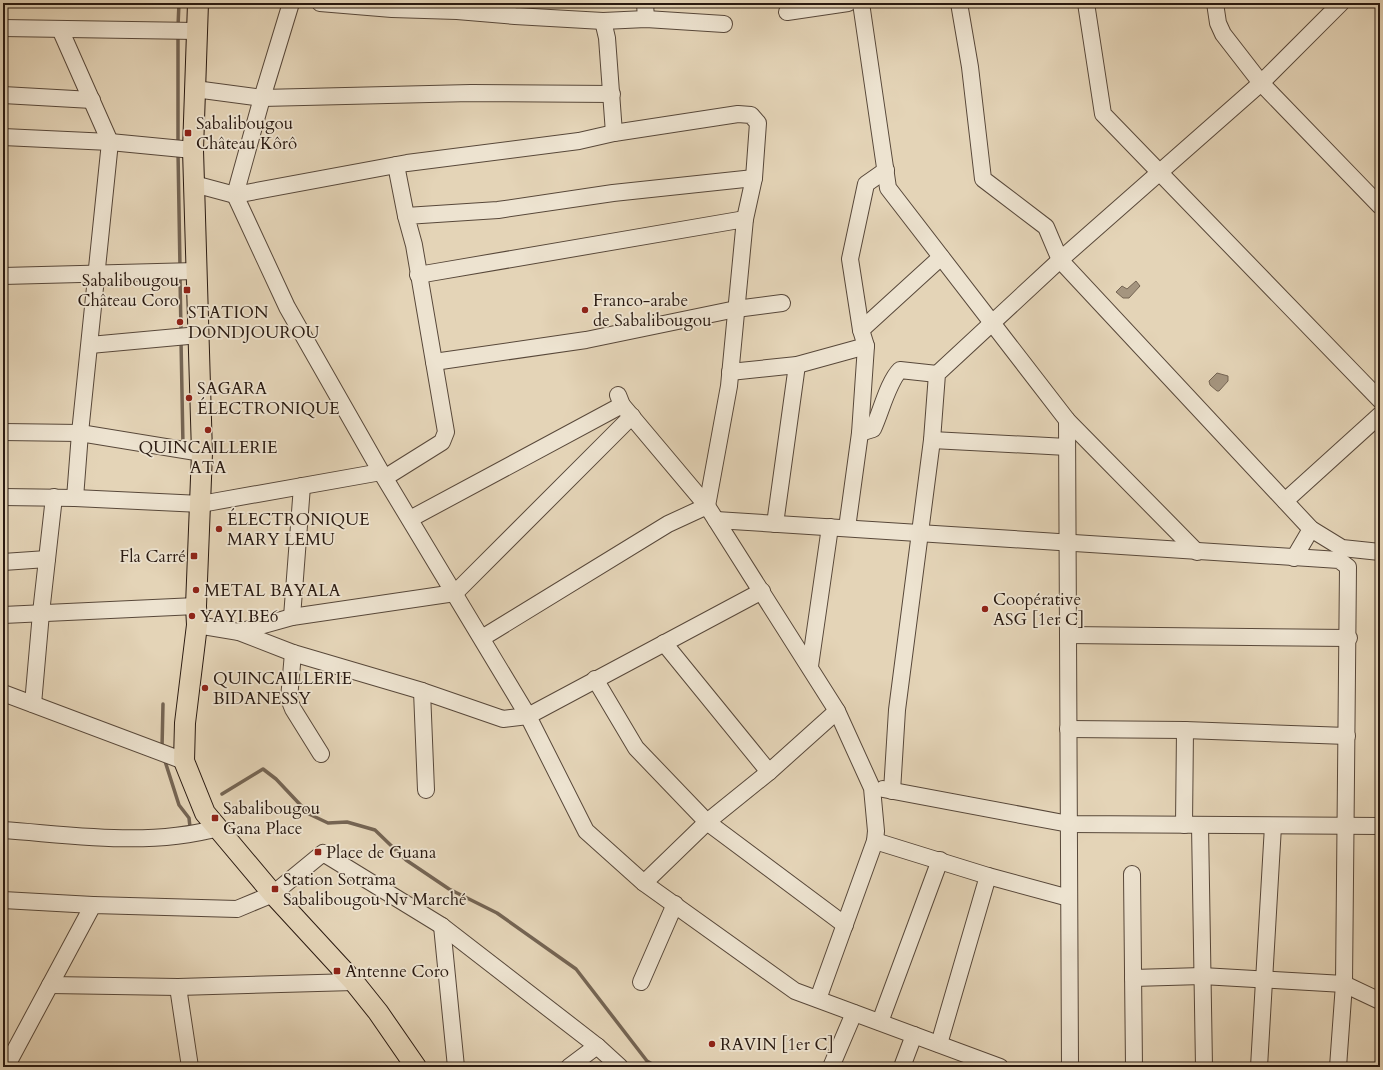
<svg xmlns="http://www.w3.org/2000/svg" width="1383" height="1070" viewBox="0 0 1383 1070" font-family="Cardo,serif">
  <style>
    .water { fill: #a5957f; stroke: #746453 }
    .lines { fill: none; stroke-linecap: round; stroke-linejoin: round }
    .stream { stroke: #746453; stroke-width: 3.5 }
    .minor-casing { stroke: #58483a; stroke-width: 18 }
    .major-casing { stroke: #2a1a11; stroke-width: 22 }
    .minor { stroke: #ede3d0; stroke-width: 16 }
    .major { stroke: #e4d4b7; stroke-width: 20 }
    .poi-dot { fill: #8f2418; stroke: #ede3d0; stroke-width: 1.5 }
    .labels { text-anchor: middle; stroke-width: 3.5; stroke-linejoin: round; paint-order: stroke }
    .poi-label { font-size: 17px; fill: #2a1a11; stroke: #ede3d0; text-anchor: start }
  </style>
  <rect width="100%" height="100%" fill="#e4d4b7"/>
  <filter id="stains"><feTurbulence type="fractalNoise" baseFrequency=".005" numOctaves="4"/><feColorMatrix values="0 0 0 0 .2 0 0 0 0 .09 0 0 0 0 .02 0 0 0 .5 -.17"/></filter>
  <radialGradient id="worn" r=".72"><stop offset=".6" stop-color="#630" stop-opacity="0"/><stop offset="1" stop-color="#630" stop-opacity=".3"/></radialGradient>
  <g class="water">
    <polygon points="1136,281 1140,286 1129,298 1123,298 1116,292 1122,286 1127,289"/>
    <polygon points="1217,373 1228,376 1228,381 1219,391 1217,391 1210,385 1209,381"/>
  </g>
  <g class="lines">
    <g class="stream">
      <polyline points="178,26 179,3"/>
      <polyline points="178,144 178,34"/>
      <polyline points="178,152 180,268"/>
      <polyline points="180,276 181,332"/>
      <polyline points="181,340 183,446"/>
      <polyline points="162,748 163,704"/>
      <polyline points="164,758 179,805 189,818 190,827 189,829"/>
      <polyline points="222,794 263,769 276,779 309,814 328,823 347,822 375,830 406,860 449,889 497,913 576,969 647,1061 657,1067"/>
    </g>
    <defs>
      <g id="minor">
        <polyline points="291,3 262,98 235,195 287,307 381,472 528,716 586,831 644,883 795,991 1000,1067"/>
        <polyline points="320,3 392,9 457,11 515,16 603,21 646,19 724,24"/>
        <polyline points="645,3 646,19"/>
        <polyline points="861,3 888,188 1067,420 1197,552"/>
        <polyline points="959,3 970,67 983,179 1046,227 1060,260 1311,529 1342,548 1380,552"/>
        <polyline points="1086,3 1103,114 1380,400"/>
        <polyline points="1215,3 1218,23 1223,34 1261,83 1380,206"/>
        <polyline points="787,12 848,3"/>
        <polyline points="603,21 607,38 614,133"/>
        <polyline points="3,28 196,31"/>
        <polyline points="60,29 110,142 80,433 75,498"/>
        <polyline points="195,89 262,98 471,93 612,94"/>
        <polyline points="3,95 92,100"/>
        <polyline points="3,137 110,142 193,150"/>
        <polyline points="396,165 406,216"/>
        <polyline points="194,184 235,195 407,163 579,141 614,133 738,114 751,115 758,123 754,178 745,219 729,386 707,506 668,524 482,638"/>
        <polyline points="418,275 745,219"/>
        <polyline points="3,276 196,271"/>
        <polyline points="861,330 941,257"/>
        <polyline points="90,345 199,335"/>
        <polyline points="434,362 586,340 736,309 782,303"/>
        <polyline points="730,372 797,365 866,346"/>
        <polyline points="618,395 622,405 707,506 837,711 872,788 876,831 875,841 818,999"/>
        <polyline points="1067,420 1070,1067"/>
        <polyline points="3,432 80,433 202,453"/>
        <path d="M860,433L873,429C881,412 888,382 900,370L937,374"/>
        <polyline points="932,440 1067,447"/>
        <polyline points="386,477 442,442 446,432 414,245 406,216 498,210 613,193 754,178"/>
        <polyline points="3,497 75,498 201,504 381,472"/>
        <polyline points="1285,501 1380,415"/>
        <polyline points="410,519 622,405"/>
        <polyline points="716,520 1339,560 1348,567 1344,984 1338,1067"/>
        <polyline points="775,524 797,365"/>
        <polyline points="847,528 860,433 866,346 861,330 850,259 866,184 886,170"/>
        <polyline points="1294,558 1311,529"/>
        <polyline points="3,562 47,559"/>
        <polyline points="3,615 196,606"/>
        <polyline points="292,617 302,486"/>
        <polyline points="197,625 239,632 293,653 422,691 503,719 528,716 762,591"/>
        <polyline points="239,632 292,617 455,593 632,416"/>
        <polyline points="1068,635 1349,638"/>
        <polyline points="664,643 769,772"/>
        <polyline points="293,653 289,699 293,709 321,754"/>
        <polyline points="810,666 830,527"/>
        <polyline points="595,679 636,748 707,822 845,925"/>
        <polyline points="422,691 426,790"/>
        <polyline points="3,693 184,761"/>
        <polyline points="33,704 41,613 54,497"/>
        <polyline points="1068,729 1185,730 1347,736"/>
        <polyline points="883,789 1069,824 1380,826"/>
        <polyline points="892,791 897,710 932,440 937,374 1060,260 1261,83 1341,3"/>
        <polyline points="1184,825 1185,730"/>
        <polyline points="1200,825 1204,1067"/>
        <path d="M3,830C74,835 148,847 218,828"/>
        <polyline points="875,841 988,876 1069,898"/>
        <polyline points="1132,874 1134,1067"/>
        <polyline points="644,883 707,822 769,772 837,711"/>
        <polyline points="3,900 93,905"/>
        <polyline points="442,926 456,1067"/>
        <polyline points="1133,978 1202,976 1344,984 1380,1001"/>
        <polyline points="641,982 675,904"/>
        <polyline points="50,985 178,987 354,982"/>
        <polyline points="178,987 190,1067"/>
        <polyline points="880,1022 940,860"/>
        <polyline points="939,1044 988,876"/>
        <polyline points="6,1067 93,905 237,909 273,894 323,853 442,926 597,1046 620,1067"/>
        <polyline points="569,1067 597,1046"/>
        <polyline points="831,1067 854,1013"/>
        <polyline points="902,1067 914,1035"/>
        <polyline points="1259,1067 1273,826"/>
      </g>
      <polyline id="major" points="198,3 193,150 202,453 196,606 197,625 185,723 184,761 205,813 273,894 354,982 378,1012 416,1067"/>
    </defs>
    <use href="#minor" class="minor-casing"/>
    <use href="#major" class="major-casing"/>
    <use href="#minor" class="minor"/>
    <use href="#major" class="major"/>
  </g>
  <g class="poi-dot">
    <rect x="184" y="129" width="8" height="8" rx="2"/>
    <rect x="183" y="286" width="8" height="8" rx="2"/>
    <circle cx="585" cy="310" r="4"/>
    <circle cx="180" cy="322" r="4"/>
    <circle cx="189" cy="398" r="4"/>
    <circle cx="208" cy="430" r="4"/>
    <circle cx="219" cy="529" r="4"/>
    <rect x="190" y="552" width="8" height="8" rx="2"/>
    <circle cx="196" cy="590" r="4"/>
    <circle cx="985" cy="609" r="4"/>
    <circle cx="192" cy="616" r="4"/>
    <circle cx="205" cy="688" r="4"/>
    <rect x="211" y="814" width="8" height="8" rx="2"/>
    <rect x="314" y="848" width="8" height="8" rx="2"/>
    <rect x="271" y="885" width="8" height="8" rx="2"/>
    <rect x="333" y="967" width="8" height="8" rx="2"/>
    <circle cx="712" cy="1044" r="4"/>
  </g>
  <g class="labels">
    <g class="poi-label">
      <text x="196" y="129">Sabalibougou<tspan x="196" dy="20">Château Kôrô</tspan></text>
      <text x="179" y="286" text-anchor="end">Sabalibougou<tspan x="179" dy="20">Château Coro</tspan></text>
      <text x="593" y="306">Franco-arabe<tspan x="593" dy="20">de Sabalibougou</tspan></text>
      <text x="188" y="318">STATION<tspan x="188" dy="20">DONDJOUROU</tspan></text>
      <text x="197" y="394">SAGARA<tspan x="197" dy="20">ÉLECTRONIQUE</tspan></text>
      <text x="208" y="453" text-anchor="middle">QUINCAILLERIE<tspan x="208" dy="20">ATA</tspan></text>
      <text x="227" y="525">ÉLECTRONIQUE<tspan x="227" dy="20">MARY LEMU</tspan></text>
      <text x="186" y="562" text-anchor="end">Fla Carré</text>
      <text x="204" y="596">METAL BAYALA</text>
      <text x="993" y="605">Coopérative<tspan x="993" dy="20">ASG [1er C]</tspan></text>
      <text x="200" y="622">YAYI BE6</text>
      <text x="213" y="684">QUINCAILLERIE<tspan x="213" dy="20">BIDANESSY</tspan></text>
      <text x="223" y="814">Sabalibougou<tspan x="223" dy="20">Gana Place</tspan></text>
      <text x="326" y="858">Place de Guana</text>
      <text x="283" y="885">Station Sotrama<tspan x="283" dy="20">Sabalibougou Nv Marché</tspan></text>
      <text x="345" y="977">Antenne Coro</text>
      <text x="720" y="1050">RAVIN [1er C]</text>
    </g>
  </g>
  <rect width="1383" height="1070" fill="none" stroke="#e4d4b7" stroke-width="16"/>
  <rect x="4" y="4" width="1375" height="1062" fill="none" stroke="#2a1a11" stroke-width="2"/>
  <rect x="8" y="8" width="1367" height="1054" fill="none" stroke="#2a1a11"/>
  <rect width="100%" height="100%" filter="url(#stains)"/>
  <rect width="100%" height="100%" fill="url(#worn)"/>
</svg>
